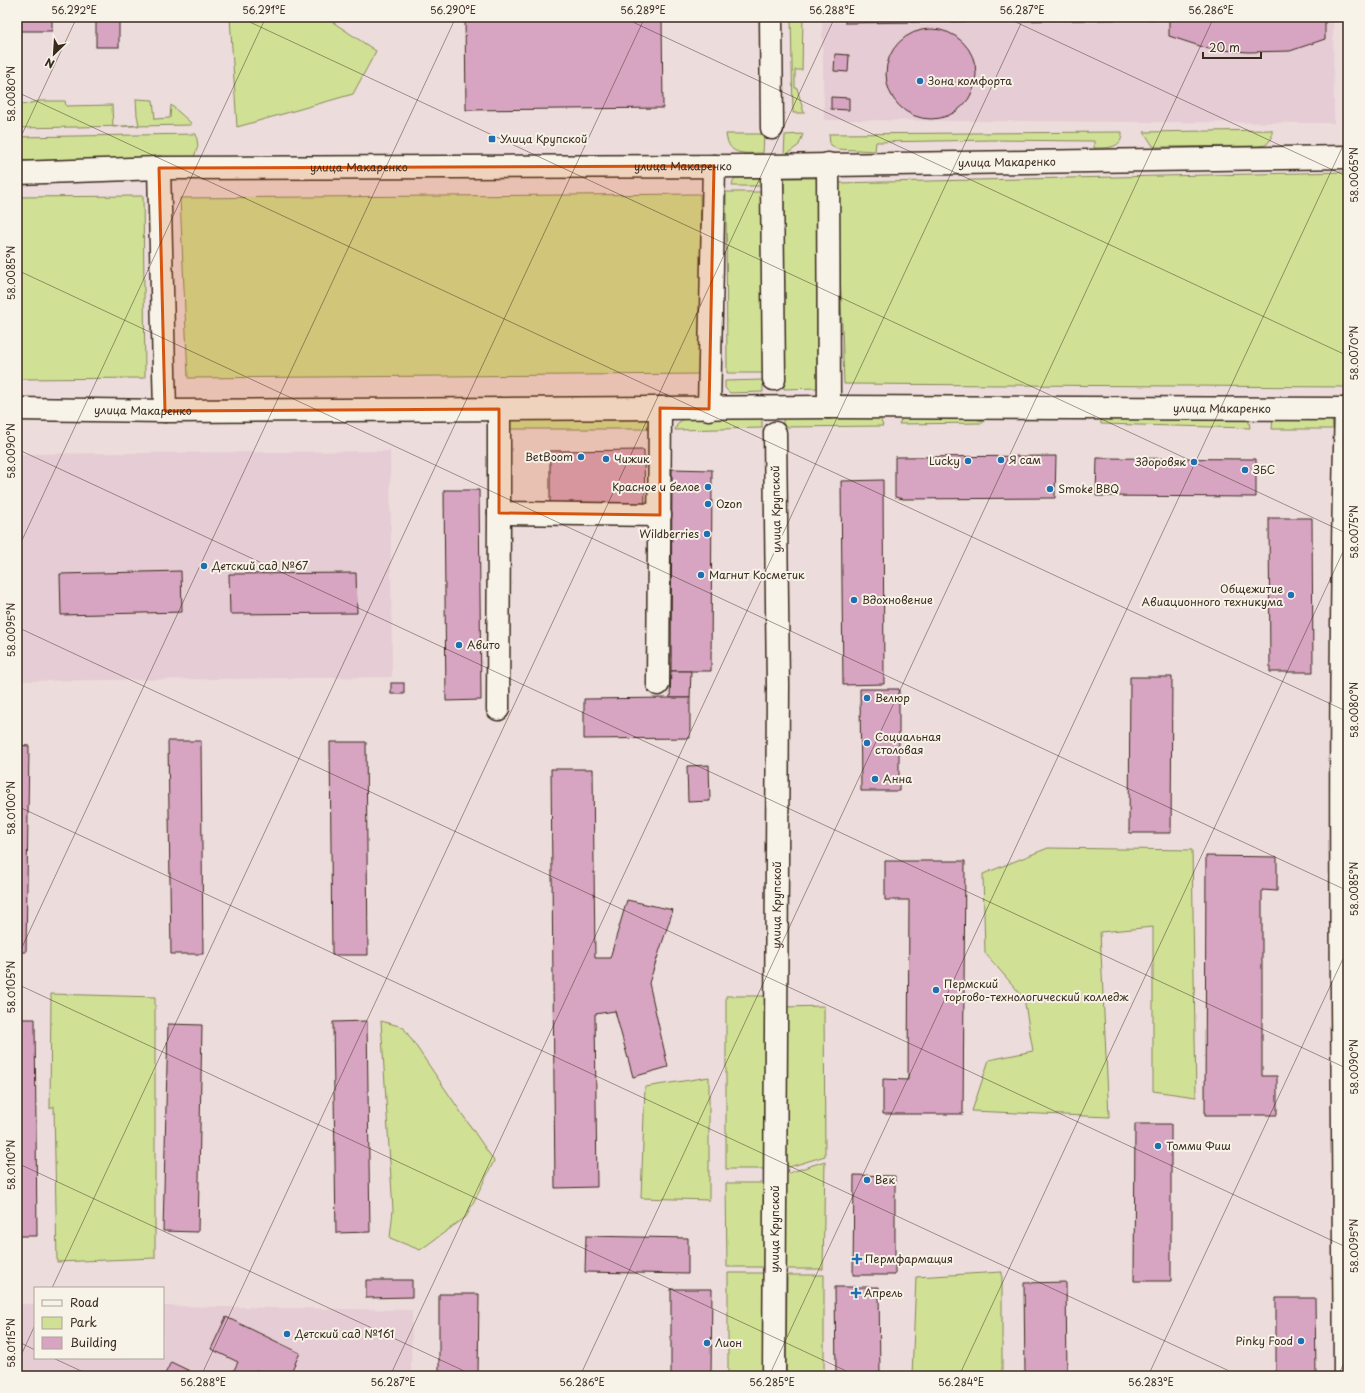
<svg xmlns="http://www.w3.org/2000/svg" width="1365" height="1393" viewBox="0 0 1365 1393" font-family="'Playpen Sans',sans-serif">
  <style>
    .built { fill: #e6ccd4 }
    .green { fill: #d0e195; stroke: #86865a }
    .building { fill: #d7a5c1; stroke: #3b2a1e }
    .lines { fill: none; stroke-linecap: round; stroke-linejoin: round }
    .street-casing { stroke: #3b2a1e; stroke-width: 25 }
    .secondary-casing { stroke: #3b2a1e; stroke-width: 25 }
    .street { stroke: #f7f3e8; stroke-width: 22 }
    .secondary { stroke: #f7f3e8; stroke-width: 22 }
    .marked { fill: #d7540e; fill-opacity: 0.2; stroke: #d7540e; stroke-width: 3; stroke-linejoin: round }
    .ticks { fill: none; stroke: #3b2a1e; stroke-width: 1; stroke-opacity: 0.45 }
    .poi-dot { fill: #1f6fb2; stroke: #f7f3e8; stroke-width: 1.5 }
    .labels { text-anchor: middle; stroke-width: 4; stroke-linejoin: round; paint-order: stroke }
    .poi-label { font-size: 11px; fill: #3b2a1e; stroke: #f7f3e8; text-anchor: start }
    .street-label { font-size: 11px; fill: #3b2a1e; stroke: #f7f3e8 }
    .neatline { fill: none; stroke: #3b2a1e; stroke-width: 1.5 }
    .ticks-label { font-size: 10px; text-anchor: middle; fill: #3b2a1e }
  </style>
  <rect width="100%" height="100%" fill="#eddcdc"/>
  <filter id="ink" filterUnits="userSpaceOnUse"><feTurbulence type="fractalNoise" baseFrequency=".025" numOctaves="2"/><feDisplacementMap in="SourceGraphic" scale="8" xChannelSelector="R" yChannelSelector="G"/><feConvolveMatrix kernelMatrix="1 2 1 2 8 2 1 2 1" color-interpolation-filters="sRGB"/></filter>
  <g filter="url(#ink)">
    <g class="built">
      <polygon points="822,17 1333,17 1334,123 824,120"/>
      <polygon points="390,451 392,677 17,681 17,454"/>
      <polygon points="17,1304 35,1304 35,1358 163,1358 163,1306 412,1310 411,1376 17,1376"/>
    </g>
    <g class="green">
      <polygon points="230,17 325,17 376,51 353,94 237,127"/>
      <polygon points="791,17 803,17 802,70 795,70 795,88 797,88 804,113 793,113"/>
      <polygon points="136,99 153,100 155,119 170,118 171,105 191,123 191,125 17,128 17,106 40,101 65,101 66,106 112,105 113,127 139,125 137,115"/>
      <polygon points="1272,130 1272,138 1266,145 1258,146 1157,147 1153,146 1144,132"/>
      <path d="M1122,132C1123,149 1107,148 1094,148V141L992,140L876,142L875,151L837,149L830,144L829,134Z"/>
      <polygon points="196,134 198,146 194,157 17,161 17,137"/>
      <path d="M726,134H764L763,153C744,153 729,157 726,134Z"/>
      <polygon points="803,134 799,145 784,156 785,135"/>
      <polygon points="1348,172 1348,387 844,384 837,183"/>
      <polygon points="735,178 764,178 765,186 732,186 733,181"/>
      <polygon points="784,178 817,178 817,388 784,389"/>
      <polygon points="726,192 764,192 765,373 727,373"/>
      <polygon points="700,194 704,374 188,378 180,198"/>
      <polygon points="143,196 145,378 17,379 17,197"/>
      <polygon points="763,380 763,392 730,393 725,388 725,381"/>
      <polygon points="1143,412 1248,417 1250,428 1101,424 1101,420"/>
      <polygon points="944,413 984,421 983,423 899,424 902,418"/>
      <polygon points="783,416 880,418 883,426 783,427"/>
      <polygon points="507,418 643,418 651,420 656,429 505,429"/>
      <polygon points="685,418 762,418 762,428 675,430 678,423"/>
      <polygon points="1273,419 1332,419 1333,429 1272,429"/>
      <polygon points="1048,848 1192,850 1196,1097 1153,1091 1153,927 1100,932 1109,1117 972,1111 989,1060 1033,1051 1024,998 985,953 983,874"/>
      <polygon points="51,994 155,997 155,1258 57,1262 54,1106 50,1109"/>
      <polygon points="726,996 766,996 765,1169 726,1169"/>
      <polygon points="824,1006 825,1156 786,1168 785,1007"/>
      <polygon points="381,1021 403,1027 494,1161 466,1217 420,1250 390,1238 393,1210"/>
      <polygon points="709,1077 709,1200 641,1198 645,1087"/>
      <polygon points="825,1161 823,1269 784,1269 786,1174"/>
      <polygon points="726,1183 764,1183 764,1267 727,1267"/>
      <polygon points="1002,1272 1002,1376 912,1376 916,1277"/>
      <polygon points="728,1273 764,1273 765,1374 728,1374"/>
      <polygon points="787,1275 824,1275 824,1376 786,1376"/>
    </g>
    <g class="building">
      <rect x="17" y="17" width="35" height="14"/>
      <rect x="96" y="17" width="23" height="30"/>
      <polygon points="465,17 662,17 663,108 466,110"/>
      <polygon points="845,17 1325,17 1325,39 1290,51 1248,52 1209,49 1169,36 1169,19 845,23"/>
      <circle cx="931" cy="74" r="45"/>
      <polygon points="835,54 849,55 848,72 834,71"/>
      <polygon points="831,97 849,98 849,110 831,109"/>
      <polygon points="644,450 645,510 550,510 550,451"/>
      <polygon points="1056,456 1055,498 903,499 895,497 895,457"/>
      <polygon points="1097,458 1256,459 1256,497 1096,496"/>
      <polygon points="672,469 712,470 711,671 671,671"/>
      <polygon points="883,480 884,684 843,685 841,481"/>
      <polygon points="444,490 479,490 481,700 446,701"/>
      <polygon points="1269,518 1312,518 1313,672 1270,672"/>
      <polygon points="181,571 182,612 61,615 60,574"/>
      <polygon points="356,573 357,613 230,614 229,574"/>
      <polygon points="671,671 691,671 690,698 670,698"/>
      <polygon points="1130,677 1172,677 1171,833 1129,833"/>
      <rect x="391" y="683" width="13" height="11"/>
      <polygon points="860,689 899,689 899,791 861,791"/>
      <polygon points="670,698 690,698 690,738 584,739 584,699"/>
      <polygon points="168,741 201,741 203,954 171,954"/>
      <polygon points="330,742 366,742 368,955 332,955"/>
      <polygon points="17,745 29,746 26,952 17,952"/>
      <polygon points="709,765 710,801 688,802 687,766"/>
      <polygon points="551,769 593,769 595,958 610,958 627,900 673,910 649,983 668,1067 633,1077 615,1011 595,1014 597,1187 555,1188"/>
      <polygon points="1206,856 1277,857 1277,891 1262,890 1262,1076 1277,1076 1277,1115 1205,1115"/>
      <polygon points="885,861 965,861 963,1114 883,1114 883,1079 908,1080 909,900 885,900"/>
      <polygon points="17,1019 35,1019 37,1236 17,1236"/>
      <polygon points="367,1021 370,1232 336,1233 333,1022"/>
      <polygon points="168,1024 202,1025 198,1232 163,1231"/>
      <polygon points="1135,1124 1171,1124 1171,1281 1134,1281"/>
      <polygon points="854,1175 895,1176 895,1275 853,1275"/>
      <polygon points="586,1236 688,1238 688,1274 585,1272"/>
      <polygon points="366,1280 412,1280 412,1297 366,1298"/>
      <polygon points="1066,1282 1067,1376 1025,1376 1024,1283"/>
      <polygon points="835,1287 879,1287 880,1376 836,1376"/>
      <polygon points="671,1289 712,1289 711,1376 671,1376"/>
      <polygon points="439,1294 479,1294 478,1376 439,1376"/>
      <polygon points="1276,1298 1315,1298 1316,1376 1276,1376"/>
      <polygon points="226,1317 300,1353 289,1376 268,1376 256,1370 254,1376 231,1376 238,1362 211,1349"/>
      <polygon points="171,1362 200,1376 164,1376"/>
    </g>
    <g class="lines">
      <defs>
        <g id="street">
          <polyline points="771,17 772,128"/>
          <polyline points="772,180 774,379"/>
          <polyline points="499,409 499,513 660,515"/>
          <polyline points="658,684 660,408"/>
          <polyline points="498,709 499,513"/>
          <path id="s1" d="M774,1376L778,687L775,433"/>
          <path d="M1345,1376C1343,1054 1337,731 1346,409"/>
        </g>
        <g id="secondary">
          <polyline points="828,164 829,407"/>
          <polyline points="159,168 165,411"/>
          <path id="s2" d="M17,173L159,168L768,166L1348,157"/>
          <path id="s3" d="M17,409L165,411L829,407L1348,409"/>
          <polyline points="709,409 714,166"/>
        </g>
      </defs>
      <use href="#street" class="street-casing"/>
      <use href="#secondary" class="secondary-casing"/>
      <use href="#street" class="street"/>
      <use href="#secondary" class="secondary"/>
    </g>
  </g>
  <path class="marked" d="M714,166L709,409L660,408V515L499,513V409L165,411L159,168Z"/>
  <path class="ticks" d="M239,17L1348,534M622,17L1348,356M1005,17L1348,177M17,92L1348,712M17,145L77,17M17,270L1348,891M17,449L1348,1069M17,551L266,17M17,627L1348,1248M17,806L1240,1376M17,958L456,17M17,984L857,1376M17,1163L475,1376M52,1288L645,17M17,1341L35,1350M53,1358L92,1376M17,1364L35,1325M201,1376L835,17M390,1376L1024,17M580,1376L1214,17M769,1376L1348,135M959,1376L1348,541M1148,1376L1348,948M1338,1376L1348,1354"/>
  <g class="poi-dot">
    <circle cx="920" cy="81" r="4"/>
    <rect x="488" y="135" width="8" height="8" rx="2"/>
    <circle cx="581" cy="457" r="4"/>
    <circle cx="606" cy="459" r="4"/>
    <circle cx="1001" cy="460" r="4"/>
    <circle cx="968" cy="461" r="4"/>
    <circle cx="1194" cy="462" r="4"/>
    <circle cx="1245" cy="470" r="4"/>
    <circle cx="708" cy="487" r="4"/>
    <circle cx="1050" cy="489" r="4"/>
    <circle cx="708" cy="504" r="4"/>
    <circle cx="707" cy="534" r="4"/>
    <circle cx="204" cy="566" r="4"/>
    <circle cx="701" cy="575" r="4"/>
    <circle cx="1291" cy="595" r="4"/>
    <circle cx="854" cy="600" r="4"/>
    <circle cx="459" cy="645" r="4"/>
    <circle cx="867" cy="698" r="4"/>
    <circle cx="867" cy="743" r="4"/>
    <circle cx="875" cy="779" r="4"/>
    <circle cx="936" cy="990" r="4"/>
    <circle cx="1158" cy="1146" r="4"/>
    <circle cx="867" cy="1180" r="4"/>
    <path d="M855 1253h4v4h4v4h-4v4h-4v-4h-4v-4h4z"/>
    <path d="M854 1287h4v4h4v4h-4v4h-4v-4h-4v-4h4z"/>
    <circle cx="287" cy="1334" r="4"/>
    <circle cx="1301" cy="1341" r="4"/>
    <circle cx="707" cy="1343" r="4"/>
  </g>
  <g class="labels">
    <g class="poi-label">
      <text x="928" y="85">Зона комфорта</text>
      <text x="500" y="143">Улица Крупской</text>
      <text x="573" y="461" text-anchor="end">BetBoom</text>
      <text x="614" y="463">Чижик</text>
      <text x="1009" y="464">Я сам</text>
      <text x="960" y="465" text-anchor="end">Lucky</text>
      <text x="1186" y="466" text-anchor="end">Здоровяк</text>
      <text x="1253" y="474">ЗБС</text>
      <text x="700" y="491" text-anchor="end">Красное и белое</text>
      <text x="1058" y="493">Smoke BBQ</text>
      <text x="716" y="508">Ozon</text>
      <text x="699" y="538" text-anchor="end">Wildberries</text>
      <text x="212" y="570">Детский сад №67</text>
      <text x="709" y="579">Магнит Косметик</text>
      <text x="1283" y="593" text-anchor="end">Общежитие<tspan x="1283" dy="13">Авиационного техникума</tspan></text>
      <text x="862" y="604">Вдохновение</text>
      <text x="467" y="649">Авито</text>
      <text x="875" y="702">Велюр</text>
      <text x="875" y="741">Социальная<tspan x="875" dy="13">столовая</tspan></text>
      <text x="883" y="783">Анна</text>
      <text x="944" y="988">Пермский<tspan x="944" dy="13">торгово-технологический колледж</tspan></text>
      <text x="1166" y="1150">Томми Фиш</text>
      <text x="875" y="1184">Век</text>
      <text x="865" y="1263">Пермфармация</text>
      <text x="864" y="1297">Апрель</text>
      <text x="295" y="1338">Детский сад №161</text>
      <text x="1293" y="1345" text-anchor="end">Pinky Food</text>
      <text x="715" y="1347">Лион</text>
    </g>
    <g class="street-label">
      <text dy="4" stroke="none"><textPath href="#s2" startOffset="990">улица Макаренко</textPath></text>
      <text dy="4" stroke="none"><textPath href="#s2" startOffset="666">улица Макаренко</textPath></text>
      <text dy="4" stroke="none"><textPath href="#s2" startOffset="342">улица Макаренко</textPath></text>
      <text dy="4" stroke="none"><textPath href="#s3" startOffset="1205">улица Макаренко</textPath></text>
      <text dy="4" stroke="none"><textPath href="#s3" startOffset="126">улица Макаренко</textPath></text>
      <text transform="translate(776 509) rotate(-91)" y="4">улица Крупской</text>
      <text dy="4" stroke="none"><textPath href="#s1" startOffset="471">улица Крупской</textPath></text>
      <text dy="4" stroke="none"><textPath href="#s1" startOffset="147">улица Крупской</textPath></text>
    </g>
  </g>
  <rect width="1365" height="1393" fill="none" stroke="#f7f3e8" stroke-width="44"/>
  <rect x="34" y="1287" width="130" height="72" fill="#f7f3e8" stroke="#aca397"/>
  <rect x="42" y="1300" width="20" height="6" fill="#f7f3e8" stroke="#aca397"/>
  <text x="70" y="1307" font-size="12" fill="#3b2a1e">Road</text>
  <rect x="42" y="1317" width="20" height="12" fill="#d0e195" stroke="#aca397"/>
  <text x="70" y="1327" font-size="12" fill="#3b2a1e">Park</text>
  <rect x="42" y="1337" width="20" height="12" fill="#d7a5c1" stroke="#aca397"/>
  <text x="70" y="1347" font-size="12" fill="#3b2a1e">Building</text>
  <g transform="translate(54 54) rotate(205)" stroke="#f7f3e8" stroke-width="3" paint-order="stroke">
  <path d="M0-3L7 15L0 10L-7 15Z" fill="#3b2a1e"/>
  <text y="-6" font-size="11" font-weight="bold" text-anchor="middle" fill="#3b2a1e">N</text>
  </g>
  <path d="M1203 52v6h58v-6" fill="none" stroke="#3b2a1e" stroke-width="2"/>
  <text x="1209" y="52" font-size="12" fill="#3b2a1e" stroke="#f7f3e8" stroke-width="3" paint-order="stroke">20 m</text>
  <rect x="22" y="22" width="1321" height="1349" class="neatline"/>
  <g class="ticks-label">
    <text x="74" y="14">56.292°E</text>
    <text x="264" y="14">56.291°E</text>
    <text x="453" y="14">56.290°E</text>
    <text x="643" y="14">56.289°E</text>
    <text x="832" y="14">56.288°E</text>
    <text x="1022" y="14">56.287°E</text>
    <text x="1211" y="14">56.286°E</text>
    <text transform="translate(11 94) rotate(-90)" y="4">58.0080°N</text>
    <text transform="translate(1354 175) rotate(-90)" y="4">58.0065°N</text>
    <text transform="translate(11 273) rotate(-90)" y="4">58.0085°N</text>
    <text transform="translate(1354 353) rotate(-90)" y="4">58.0070°N</text>
    <text transform="translate(11 451) rotate(-90)" y="4">58.0090°N</text>
    <text transform="translate(1354 532) rotate(-90)" y="4">58.0075°N</text>
    <text transform="translate(11 630) rotate(-90)" y="4">58.0095°N</text>
    <text transform="translate(1354 710) rotate(-90)" y="4">58.0080°N</text>
    <text transform="translate(11 808) rotate(-90)" y="4">58.0100°N</text>
    <text transform="translate(1354 889) rotate(-90)" y="4">58.0085°N</text>
    <text transform="translate(11 987) rotate(-90)" y="4">58.0105°N</text>
    <text transform="translate(1354 1067) rotate(-90)" y="4">58.0090°N</text>
    <text transform="translate(11 1165) rotate(-90)" y="4">58.0110°N</text>
    <text transform="translate(1354 1246) rotate(-90)" y="4">58.0095°N</text>
    <text transform="translate(11 1343) rotate(-90)" y="4">58.0115°N</text>
    <text x="203" y="1386">56.288°E</text>
    <text x="393" y="1386">56.287°E</text>
    <text x="582" y="1386">56.286°E</text>
    <text x="772" y="1386">56.285°E</text>
    <text x="961" y="1386">56.284°E</text>
    <text x="1151" y="1386">56.283°E</text>
  </g>
</svg>
